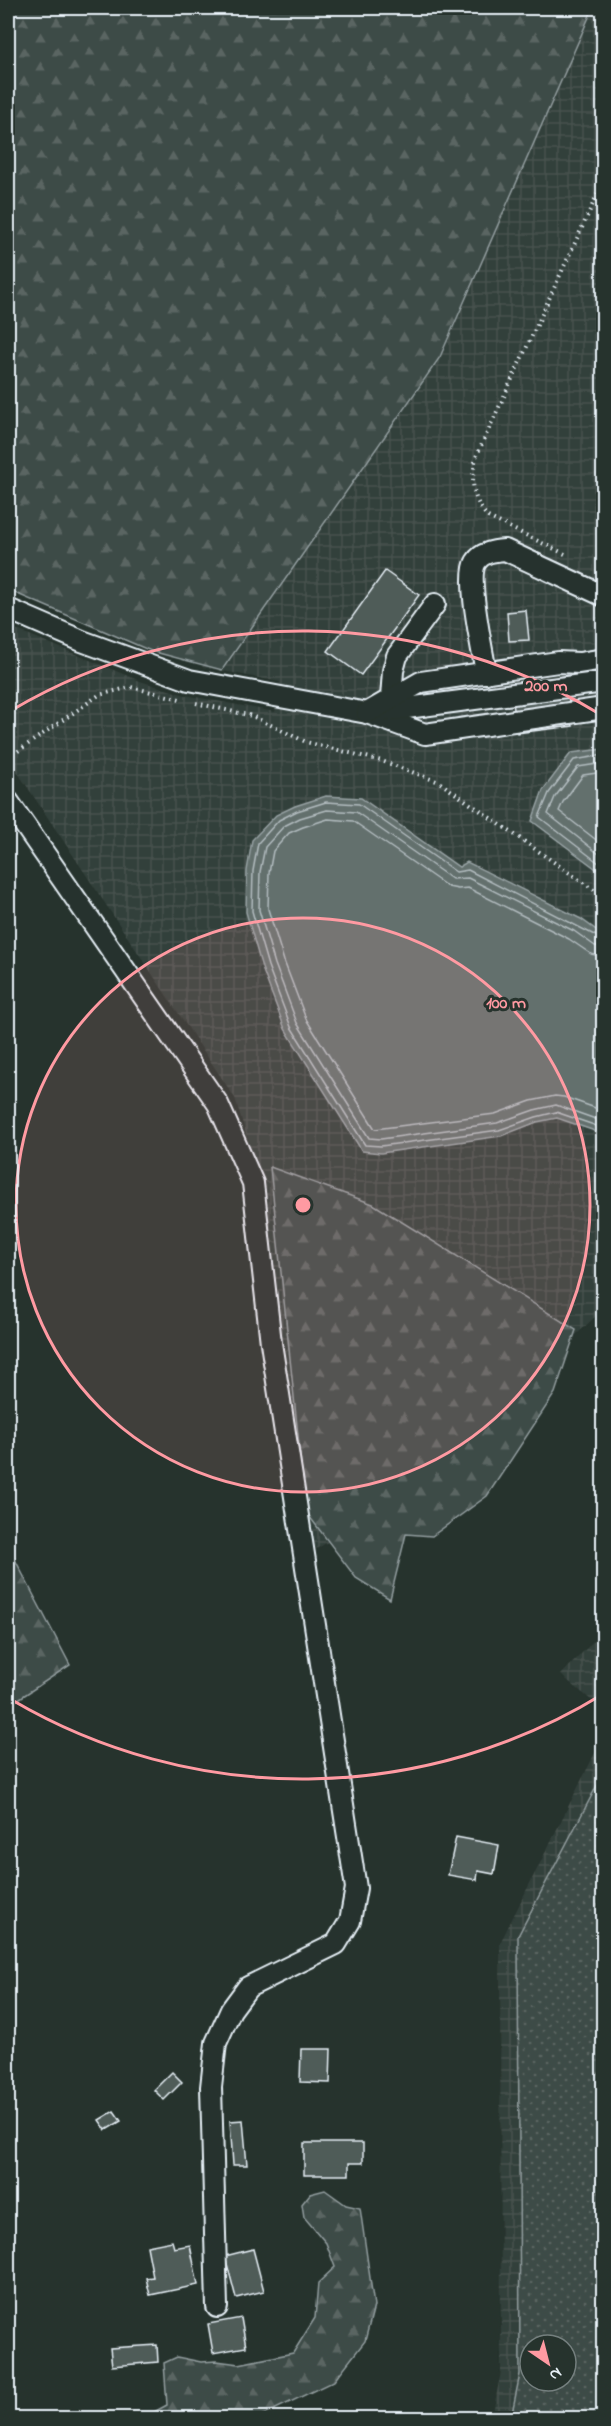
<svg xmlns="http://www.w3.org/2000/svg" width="611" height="2426" viewBox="0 0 611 2426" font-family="'Indie Flower',sans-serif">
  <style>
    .industrial { fill: url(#industrial-grid); fill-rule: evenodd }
    .grass { fill: url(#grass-dots); stroke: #939ea0; stroke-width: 1.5; fill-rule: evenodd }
    .forest { fill: url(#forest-firs); stroke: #939ea0; stroke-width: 1.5 }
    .water { fill: #636f6d; stroke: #98a3a5; stroke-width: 1.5 }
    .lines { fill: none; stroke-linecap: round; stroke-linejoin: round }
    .shore { stroke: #b3bdc0; stroke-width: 1.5 }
    .building { fill: #505c59; stroke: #e8f1f8; stroke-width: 1.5 }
    .minor-casing { stroke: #e8f1f8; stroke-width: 24 }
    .path { stroke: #e8f1f8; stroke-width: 4; stroke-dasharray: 1.5 4.5; stroke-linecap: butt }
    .minor { stroke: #26332d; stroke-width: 20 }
    .ring { fill: none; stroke: #ff9aa2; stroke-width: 3 }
    .centre { fill: #ff9aa2; stroke: #26332d; stroke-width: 3 }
    .ring-label { font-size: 18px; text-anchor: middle; font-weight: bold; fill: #ff9aa2; stroke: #26332d; stroke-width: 6; stroke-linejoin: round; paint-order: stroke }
  </style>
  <defs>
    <pattern id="industrial-grid" width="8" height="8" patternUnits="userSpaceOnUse" patternTransform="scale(1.5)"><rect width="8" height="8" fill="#333f3a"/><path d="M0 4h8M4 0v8" fill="none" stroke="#47524e"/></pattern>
    <pattern id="grass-dots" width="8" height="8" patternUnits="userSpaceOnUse" patternTransform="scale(1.5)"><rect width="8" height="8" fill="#3e4b47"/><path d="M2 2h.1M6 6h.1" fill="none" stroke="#5a6562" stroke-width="1.8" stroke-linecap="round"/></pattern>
    <pattern id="forest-firs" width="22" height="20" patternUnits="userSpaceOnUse" patternTransform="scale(1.5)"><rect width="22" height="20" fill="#3e4b47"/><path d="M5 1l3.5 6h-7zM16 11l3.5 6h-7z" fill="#5a6562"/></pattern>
  </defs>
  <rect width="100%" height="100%" fill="#26332d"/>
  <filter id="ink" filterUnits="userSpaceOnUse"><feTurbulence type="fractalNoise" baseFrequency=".0167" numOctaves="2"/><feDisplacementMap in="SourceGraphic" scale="12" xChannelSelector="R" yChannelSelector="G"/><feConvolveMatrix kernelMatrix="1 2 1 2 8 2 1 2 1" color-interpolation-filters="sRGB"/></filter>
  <g filter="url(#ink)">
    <g class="industrial">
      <polygon points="579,8 603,8 603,1307 597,1315 409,1493 313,1551 255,1164 235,1098 8,758 8,626 140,681 185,695 275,712 280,682 202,667 413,367"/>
      <polygon points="603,1631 603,1710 561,1675"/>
      <path d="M603,1737V2418H492L501,2371L500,1943ZM530,2345H566V2381H530Z"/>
    </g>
    <path class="grass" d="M603,1774V2418H511L520,2374L518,1936ZM530,2345H566V2381H530Z"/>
    <g class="forest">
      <polygon points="8,8 593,8 440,357 222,670 151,651 8,590"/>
      <polygon points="270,1167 373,1204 576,1330 555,1393 487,1496 432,1536 406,1534 390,1599 356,1578 306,1512"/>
      <polygon points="8,1546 70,1665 8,1706"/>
      <polygon points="325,2190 346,2205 360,2208 374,2306 365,2341 334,2381 257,2418 143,2418 167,2405 164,2363 177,2357 201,2362 217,2361 239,2364 293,2353 315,2318 318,2283 335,2267 326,2243 304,2217 302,2204 310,2194"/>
    </g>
    <g class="water">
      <polygon points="603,749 604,749 603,874 532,821 543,790 571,753"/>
      <polygon points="326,796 361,798 459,867 467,862 581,919 603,935 603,1138 592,1130 557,1118 537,1122 501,1136 381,1153 362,1151 285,1029 262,968 246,912 247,871 252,840 276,815 295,806"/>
    </g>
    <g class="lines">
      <g class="shore">
        <polyline points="604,755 574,760 549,793 539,817 604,867"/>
        <polyline points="604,763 578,767 555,797 548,814 604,858"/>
        <polyline points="604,772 583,775 563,802 559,811 604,846"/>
        <polyline points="604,940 468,870 456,872 359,804 326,802 297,811 279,820 258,843 253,871 252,911 268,966 291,1027 365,1145 381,1146 499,1130 536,1117 556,1112 594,1125 604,1130"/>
        <polyline points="604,948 595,946 574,931 468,878 452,879 356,812 327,810 300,818 284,826 265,847 260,872 259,910 275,964 297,1023 369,1138 381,1139 497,1123 534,1110 556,1105 604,1122"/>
        <polyline points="604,957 591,954 569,939 468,888 458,889 448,887 353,821 328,819 303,827 289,833 273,851 269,873 268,909 284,961 306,1019 375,1129 495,1114 531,1101 555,1096 564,1097 604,1111"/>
      </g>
    </g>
    <g class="building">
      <polygon points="385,571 419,595 361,675 328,651"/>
      <polygon points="526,610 529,640 509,641 507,612"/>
      <polygon points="565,678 573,726 517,733 511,686"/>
      <polygon points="456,1837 499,1845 494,1874 478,1871 477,1880 448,1875"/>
      <polygon points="301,2049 331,2049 330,2083 300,2082"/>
      <polygon points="172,2072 182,2082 164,2100 154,2090"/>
      <polygon points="114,2111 121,2121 106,2130 99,2120"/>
      <polygon points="243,2120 247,2165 233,2165 230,2121"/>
      <polygon points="304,2143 363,2143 363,2163 349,2163 349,2175 304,2175"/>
      <polygon points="172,2241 174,2248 190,2245 198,2285 150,2295 146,2278 153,2277 147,2246"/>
      <polygon points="253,2249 264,2291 236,2298 225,2256"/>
      <polygon points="241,2318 246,2347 213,2353 208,2324"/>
      <polygon points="157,2345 158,2362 112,2366 110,2348"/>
    </g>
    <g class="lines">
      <defs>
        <g id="minor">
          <polyline points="8,609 82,641 189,680 367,713 425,734 604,708"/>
          <path d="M486,673C483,652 466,578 476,562C482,552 494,551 505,550L604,596"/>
          <polyline points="391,698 393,671 397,656 435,604"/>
          <polyline points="377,712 604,682"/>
          <polyline points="367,713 421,682 558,662 579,663 604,659"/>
          <polyline points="8,801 218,1104 253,1183 271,1343 356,1888 350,1921 336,1944 248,1987 231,2010 216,2043 211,2087 217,2307"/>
        </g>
      </defs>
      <use href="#minor" class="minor-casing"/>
      <g class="path">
        <path d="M565,554L488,517C471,498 471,481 476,457L604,180"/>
        <polyline points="196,703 252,716 306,742 382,761 439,782 604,897"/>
        <polyline points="8,758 99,695 131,687 180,699"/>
      </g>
      <use href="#minor" class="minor"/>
    </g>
  </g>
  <circle cx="303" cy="1205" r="287" fill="#ff9aa2" fill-opacity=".12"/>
  <g class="ring">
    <circle cx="303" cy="1205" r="287"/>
    <path d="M603 1694A574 574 0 0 1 12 1700M12 710A574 574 0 0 1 603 716"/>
  </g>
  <circle cx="303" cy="1205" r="9" class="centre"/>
  <g class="ring-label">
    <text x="546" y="691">200 m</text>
    <text x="506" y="1008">100 m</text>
  </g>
  <rect width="611" height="2426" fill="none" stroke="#26332d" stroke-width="30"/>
  <rect x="15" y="15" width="581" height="2396" fill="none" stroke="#e8f1f8" stroke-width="2" filter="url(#ink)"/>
  <g transform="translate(548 2363) rotate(145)"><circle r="28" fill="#26332d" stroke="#747f7e" stroke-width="1.5"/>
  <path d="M0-4.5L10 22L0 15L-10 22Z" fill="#ff9aa2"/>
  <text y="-9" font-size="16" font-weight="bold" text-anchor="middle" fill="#e8f1f8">N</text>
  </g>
</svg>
